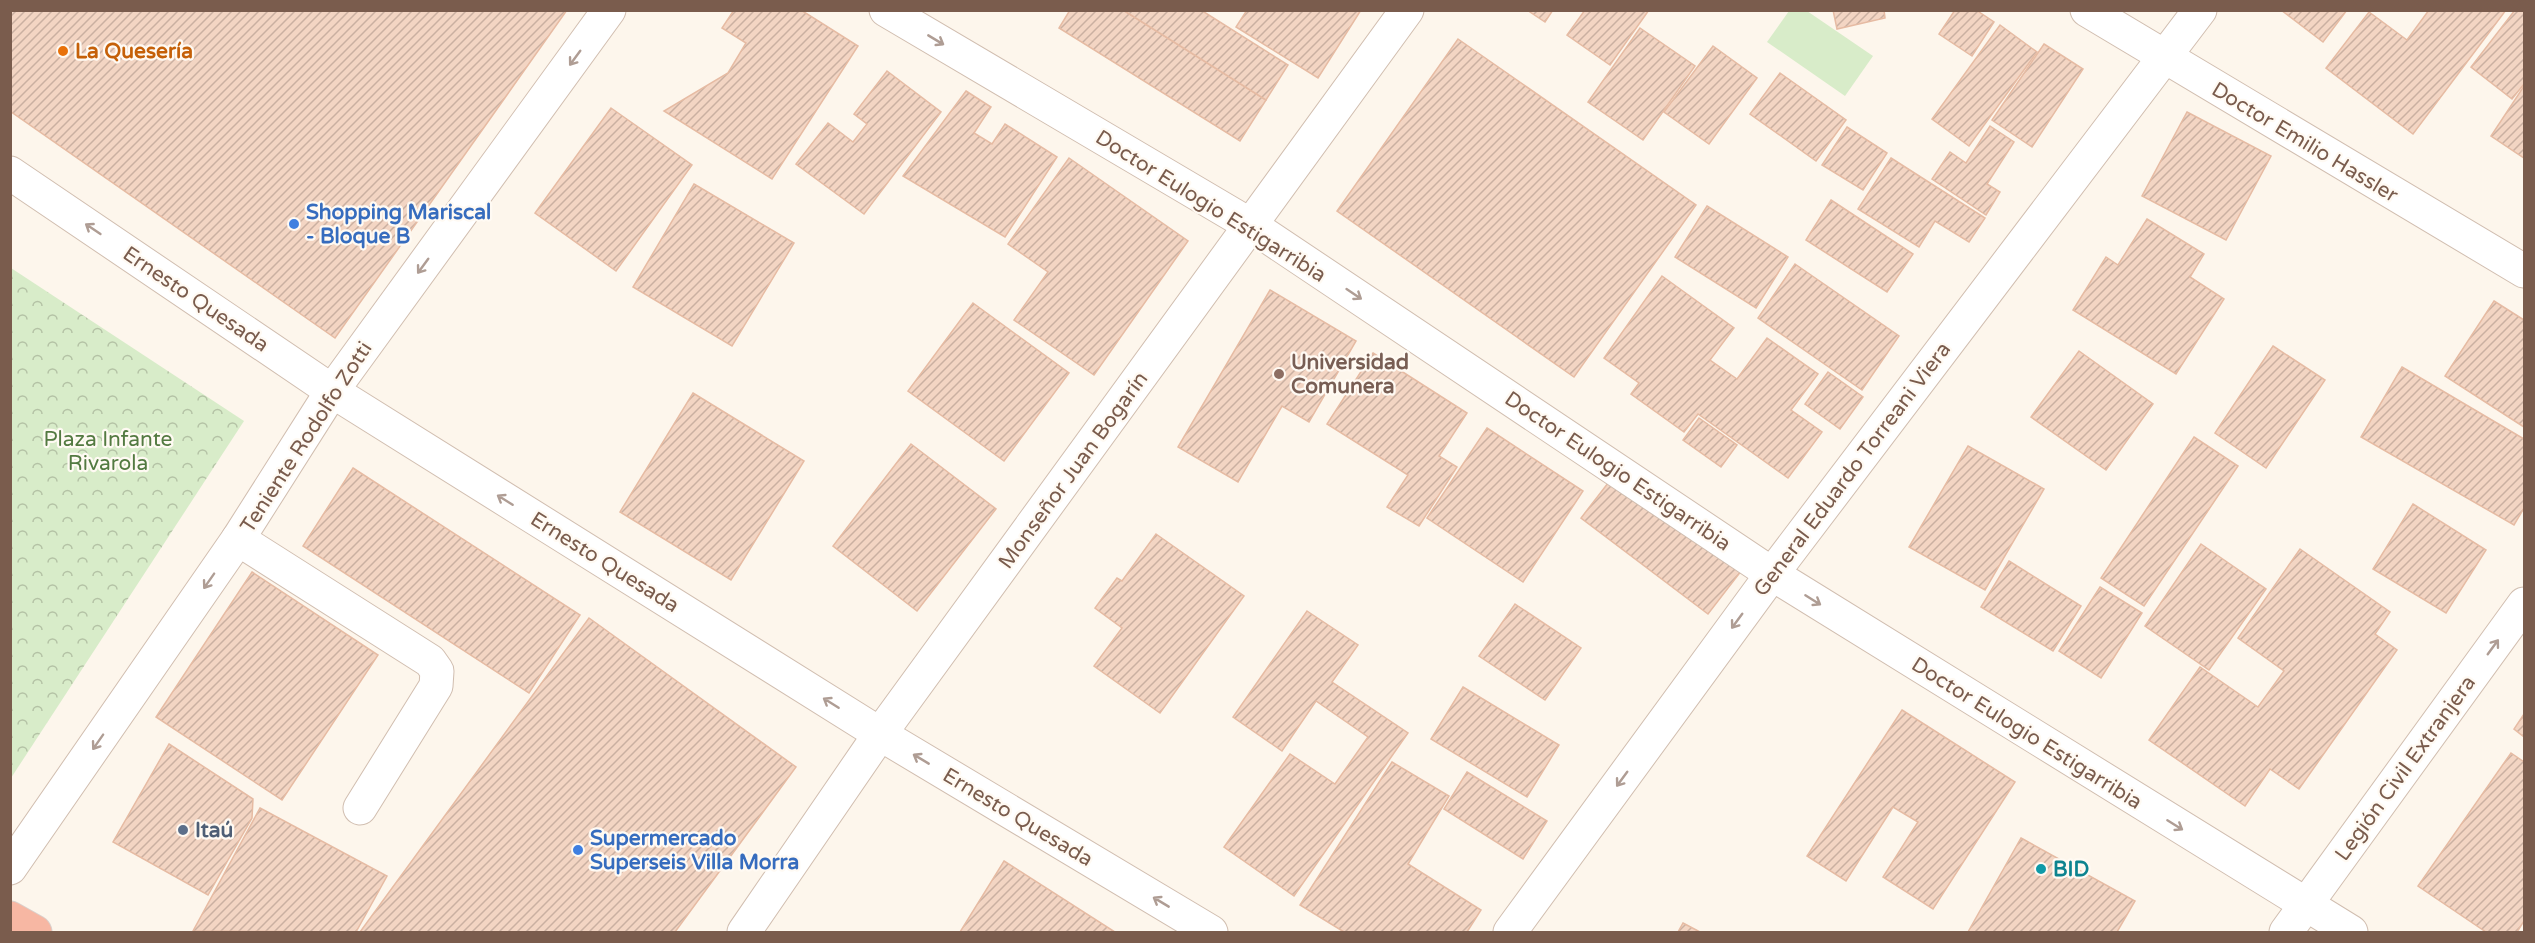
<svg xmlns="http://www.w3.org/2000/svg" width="2535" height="943" viewBox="0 0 2535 943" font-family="'Varela Round',sans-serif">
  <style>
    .forest { fill: url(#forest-crowns) }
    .pitch { fill: #d8ecc9 }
    .building { fill: url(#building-hatch); stroke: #e6bba3; stroke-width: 1.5 }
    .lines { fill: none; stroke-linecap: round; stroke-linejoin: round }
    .minor-casing { stroke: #d1beb0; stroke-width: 35 }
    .highway-casing { stroke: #dad1cd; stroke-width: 35 }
    .minor { stroke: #fff; stroke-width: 33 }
    .highway { stroke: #f7b7a3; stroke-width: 33 }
    .oneway { stroke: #af9d94 }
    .food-dot { fill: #e8710a; stroke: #fffaf3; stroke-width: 2 }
    .shop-dot { fill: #3f7fe0; stroke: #fffaf3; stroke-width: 2 }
    .education-dot { fill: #8d6e63; stroke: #fffaf3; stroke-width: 2 }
    .service-dot { fill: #5c6f8a; stroke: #fffaf3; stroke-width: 2 }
    .culture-dot { fill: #0f9aa8; stroke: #fffaf3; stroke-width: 2 }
    .labels { text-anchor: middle; stroke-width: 4.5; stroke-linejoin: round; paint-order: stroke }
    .food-label { font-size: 21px; font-weight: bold; fill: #c56008; stroke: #fffaf3; text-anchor: start }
    .street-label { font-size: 21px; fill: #7a5c4d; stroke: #fffaf3 }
    .shop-label { font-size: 21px; font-weight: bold; fill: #366cbe; stroke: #fffaf3; text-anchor: start }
    .education-label { font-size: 21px; font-weight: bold; fill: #785e54; stroke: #fffaf3; text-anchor: start }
    .park-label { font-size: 21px; fill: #537a41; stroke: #fffaf3 }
    .service-label { font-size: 21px; font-weight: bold; fill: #4e5e75; stroke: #fffaf3; text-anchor: start }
    .culture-label { font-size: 21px; font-weight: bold; fill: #0d838f; stroke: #fffaf3; text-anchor: start }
  </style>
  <defs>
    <pattern id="forest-crowns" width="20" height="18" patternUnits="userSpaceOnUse" patternTransform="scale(1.5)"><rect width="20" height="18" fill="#d8ecc9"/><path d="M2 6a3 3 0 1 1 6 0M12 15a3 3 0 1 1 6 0" fill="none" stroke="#b4c2a5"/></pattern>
    <pattern id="building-hatch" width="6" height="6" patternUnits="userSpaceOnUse" patternTransform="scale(1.5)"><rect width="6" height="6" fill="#f3d5c3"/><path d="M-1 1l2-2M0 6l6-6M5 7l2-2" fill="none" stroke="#cab0a1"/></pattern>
  </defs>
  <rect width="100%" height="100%" fill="#fdf6ec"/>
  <polygon class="forest" points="11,268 244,421 11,778"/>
  <polygon class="pitch" points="1789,11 1807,11 1873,56 1845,96 1767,42"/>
  <g class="building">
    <polygon points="10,10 567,10 335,338 10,111"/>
    <polygon points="734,10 801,10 858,46 772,179 664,111 728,73 746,43 722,28"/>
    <polygon points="1070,10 1123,10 1266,100 1240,141 1059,28"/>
    <polygon points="1123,10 1201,10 1288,65 1266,100"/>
    <polygon points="1247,10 1361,10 1318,78 1236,27"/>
    <polygon points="1527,10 1553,10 1545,22"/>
    <polygon points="1585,10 1649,10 1610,65 1567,35"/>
    <polygon points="1833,10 1884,10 1885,18 1837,29"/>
    <polygon points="1955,10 1976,10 1994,22 1972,56 1939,34"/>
    <polygon points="2281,10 2347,10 2323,42"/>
    <polygon points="2429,10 2506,10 2413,134 2326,68 2369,12 2407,40"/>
    <polygon points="2515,10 2524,10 2524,84 2512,99 2471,67"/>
    <polygon points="2000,25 2037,52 1969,146 1932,119"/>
    <polygon points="1640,28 1695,66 1643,140 1588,102"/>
    <polygon points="1458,39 1696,205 1574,377 1337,211"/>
    <polygon points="2044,44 2083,69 2032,147 1992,120"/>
    <polygon points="1713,46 1757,78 1709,144 1664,112"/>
    <polygon points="887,71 941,112 864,214 796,164 828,123 853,142 867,124 854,114"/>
    <polygon points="1780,73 1846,120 1816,161 1750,114"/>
    <polygon points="2524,86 2524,158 2491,136"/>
    <polygon points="966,91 991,107 974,133 992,144 1005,124 1057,157 1005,237 903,176"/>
    <polygon points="611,108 692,165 616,271 535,213"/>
    <polygon points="2187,112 2271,156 2226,240 2142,196"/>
    <polygon points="1990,126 2014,142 1987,184 2000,192 1986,215 1932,179 1950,152 1966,163"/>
    <polygon points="1847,127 1887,153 1863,190 1822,165"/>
    <polygon points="1069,158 1188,241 1094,375 1014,320 1048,272 1008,244"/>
    <polygon points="1891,158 1985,218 1969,242 1935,221 1919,247 1858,209"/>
    <polygon points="694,184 794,243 732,346 633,287"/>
    <polygon points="1831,200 1913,254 1887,292 1806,240"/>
    <polygon points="1707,206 1788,257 1756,308 1675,257"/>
    <polygon points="2147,219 2204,254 2190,277 2224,299 2176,374 2073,310 2106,257 2118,265"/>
    <polygon points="1795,264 1899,336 1862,390 1758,318"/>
    <polygon points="1662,276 1734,328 1710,360 1737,379 1767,338 1818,374 1791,410 1822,432 1788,478 1698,414 1684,432 1631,394 1639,383 1604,358"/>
    <polygon points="1270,290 1356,341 1309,422 1282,406 1238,482 1178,447"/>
    <polygon points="2494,301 2524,320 2524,427 2445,376"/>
    <polygon points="973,303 1069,373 1004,461 908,391"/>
    <polygon points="2273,346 2325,380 2266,468 2215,433"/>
    <polygon points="2079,351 2153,404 2106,470 2031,417"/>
    <polygon points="1373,353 1467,413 1439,456 1457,467 1419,526 1387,507 1408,475 1327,424"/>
    <polygon points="2402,367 2524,439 2524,508 2514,525 2361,437"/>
    <polygon points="1828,372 1863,397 1840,429 1805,404"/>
    <polygon points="693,393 804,461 731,580 620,512"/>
    <polygon points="1699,418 1737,445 1721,467 1683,440"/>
    <polygon points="1487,428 1583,491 1523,582 1427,518"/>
    <polygon points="2194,437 2238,466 2144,606 2101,578"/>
    <polygon points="911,444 996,509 917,611 833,546"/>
    <polygon points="1968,446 2044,489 1985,590 1909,547"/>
    <polygon points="353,468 580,615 529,693 303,546"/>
    <polygon points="1615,474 1742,570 1708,614 1581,518"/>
    <polygon points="2413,504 2486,550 2446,613 2373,569"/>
    <polygon points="1156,534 1244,596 1160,713 1094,666 1122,628 1095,608 1117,578 1122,581"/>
    <polygon points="2201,544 2266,589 2209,670 2145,626"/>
    <polygon points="2300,549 2390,612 2375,634 2397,650 2299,789 2270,769 2245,806 2149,740 2200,667 2258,707 2284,671 2238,638"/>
    <polygon points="2009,561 2081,606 2053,651 1981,607"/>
    <polygon points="252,572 378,655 282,800 156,717"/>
    <polygon points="2100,587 2142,613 2101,678 2059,651"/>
    <polygon points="1515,604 1581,648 1545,700 1479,656"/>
    <polygon points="1307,611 1358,645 1332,682 1408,733 1294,896 1224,847 1290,754 1335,784 1368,737 1316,701 1282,751 1233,717"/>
    <polygon points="589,618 796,767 675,932 360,932"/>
    <polygon points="1463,687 1559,745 1527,797 1431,739"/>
    <polygon points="1902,710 2015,782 1933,909 1883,877 1918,822 1893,807 1846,881 1807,856"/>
    <polygon points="2524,714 2524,737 2514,729"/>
    <polygon points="169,744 253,799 252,818 208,895 113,842"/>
    <polygon points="2511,753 2524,762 2524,921 2517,932 2486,932 2418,886"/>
    <polygon points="1392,762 1449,796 1408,864 1481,910 1467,932 1344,932 1300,905"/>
    <polygon points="1467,772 1547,821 1523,859 1444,809"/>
    <polygon points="260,808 387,876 356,932 193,931"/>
    <polygon points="2021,838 2135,901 2117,932 1968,932"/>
    <polygon points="1004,861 1115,932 960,932"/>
    <polygon points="1683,923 1700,932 1678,932"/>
  </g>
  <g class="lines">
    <defs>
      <g id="minor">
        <polyline points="886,10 1252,226 1772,574 2351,932"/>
        <polyline points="2087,10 2524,271"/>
        <polyline points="10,173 332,391 880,734 1211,932"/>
        <polyline points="238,539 430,661 437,671 436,686 360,808"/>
        <polyline points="10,868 238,539 332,391 609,10"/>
        <polyline points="744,932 880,734 1407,10"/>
        <polyline points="1510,932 1772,574 2200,10"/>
        <polyline points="2286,932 2524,604"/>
      </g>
      <polyline id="highway" points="10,918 35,932"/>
    </defs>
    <use href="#minor" class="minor-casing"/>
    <use href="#highway" class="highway-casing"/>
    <use href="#minor" class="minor"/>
    <use href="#highway" class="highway"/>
  </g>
  <defs><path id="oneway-shaft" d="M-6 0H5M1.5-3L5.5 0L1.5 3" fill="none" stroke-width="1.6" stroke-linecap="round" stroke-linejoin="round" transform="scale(1.5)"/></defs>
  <g class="oneway">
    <use href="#oneway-shaft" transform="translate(936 40) rotate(31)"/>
    <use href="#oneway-shaft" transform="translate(575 58) rotate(126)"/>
    <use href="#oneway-shaft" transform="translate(93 229) rotate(-146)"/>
    <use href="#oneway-shaft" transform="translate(423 266) rotate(126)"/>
    <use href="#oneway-shaft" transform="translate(1354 294) rotate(34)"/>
    <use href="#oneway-shaft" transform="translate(505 500) rotate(-148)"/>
    <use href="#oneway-shaft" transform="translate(209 581) rotate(125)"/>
    <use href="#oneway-shaft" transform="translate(1813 600) rotate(32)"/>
    <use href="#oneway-shaft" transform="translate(1737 621) rotate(126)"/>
    <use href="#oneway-shaft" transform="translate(2493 647) rotate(-54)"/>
    <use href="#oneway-shaft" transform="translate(831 703) rotate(-148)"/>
    <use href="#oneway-shaft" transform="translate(98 742) rotate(125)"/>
    <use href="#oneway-shaft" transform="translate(921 759) rotate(-149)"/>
    <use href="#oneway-shaft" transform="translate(1622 779) rotate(126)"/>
    <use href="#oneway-shaft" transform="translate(2175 825) rotate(32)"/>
    <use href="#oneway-shaft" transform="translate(1161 902) rotate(-149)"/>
  </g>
  <circle class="food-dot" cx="63" cy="51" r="6"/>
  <g class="shop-dot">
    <circle cx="294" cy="224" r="6"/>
    <circle cx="578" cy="850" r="6"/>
  </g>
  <circle class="education-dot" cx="1279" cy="374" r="6"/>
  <circle class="service-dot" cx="183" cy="830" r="6"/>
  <circle class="culture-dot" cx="2041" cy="869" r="6"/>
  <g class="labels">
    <g class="food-label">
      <text x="75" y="58">La Quesería</text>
    </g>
    <g class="street-label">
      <text transform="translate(2305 142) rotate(31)" y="7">Doctor Emilio Hassler</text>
      <text transform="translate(1211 206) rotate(32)" y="7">Doctor Eulogio Estigarribia</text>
      <text transform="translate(196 299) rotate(34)" y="7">Ernesto Quesada</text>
      <text transform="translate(306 437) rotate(-57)" y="7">Teniente Rodolfo Zotti</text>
      <text transform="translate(1852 469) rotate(-53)" y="7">General Eduardo Torreani Viera</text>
      <text transform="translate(1073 470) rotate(-54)" y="7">Monseñor Juan Bogarín</text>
      <text transform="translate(1618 471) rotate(34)" y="7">Doctor Eulogio Estigarribia</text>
      <text transform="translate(605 562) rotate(32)" y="7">Ernesto Quesada</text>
      <text transform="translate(2027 733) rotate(32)" y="7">Doctor Eulogio Estigarribia</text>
      <text transform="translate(2405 768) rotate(-54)" y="7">Legión Civil Extranjera</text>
      <text transform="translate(1018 817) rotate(31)" y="7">Ernesto Quesada</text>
    </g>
    <g class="shop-label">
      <text x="306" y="219">Shopping Mariscal<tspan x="306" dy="24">- Bloque B</tspan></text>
      <text x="590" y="845">Supermercado<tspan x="590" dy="24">Superseis Villa Morra</tspan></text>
    </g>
    <g class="education-label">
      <text x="1291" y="369">Universidad<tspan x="1291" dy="24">Comunera</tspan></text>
    </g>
    <g class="park-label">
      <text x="108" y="446">Plaza Infante<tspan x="108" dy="24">Rivarola</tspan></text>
    </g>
    <g class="service-label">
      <text x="195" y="837">Itaú</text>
    </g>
    <g class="culture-label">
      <text x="2053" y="876">BID</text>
    </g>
  </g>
  <rect width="2535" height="943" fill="none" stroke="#7a5c4d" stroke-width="24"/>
</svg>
